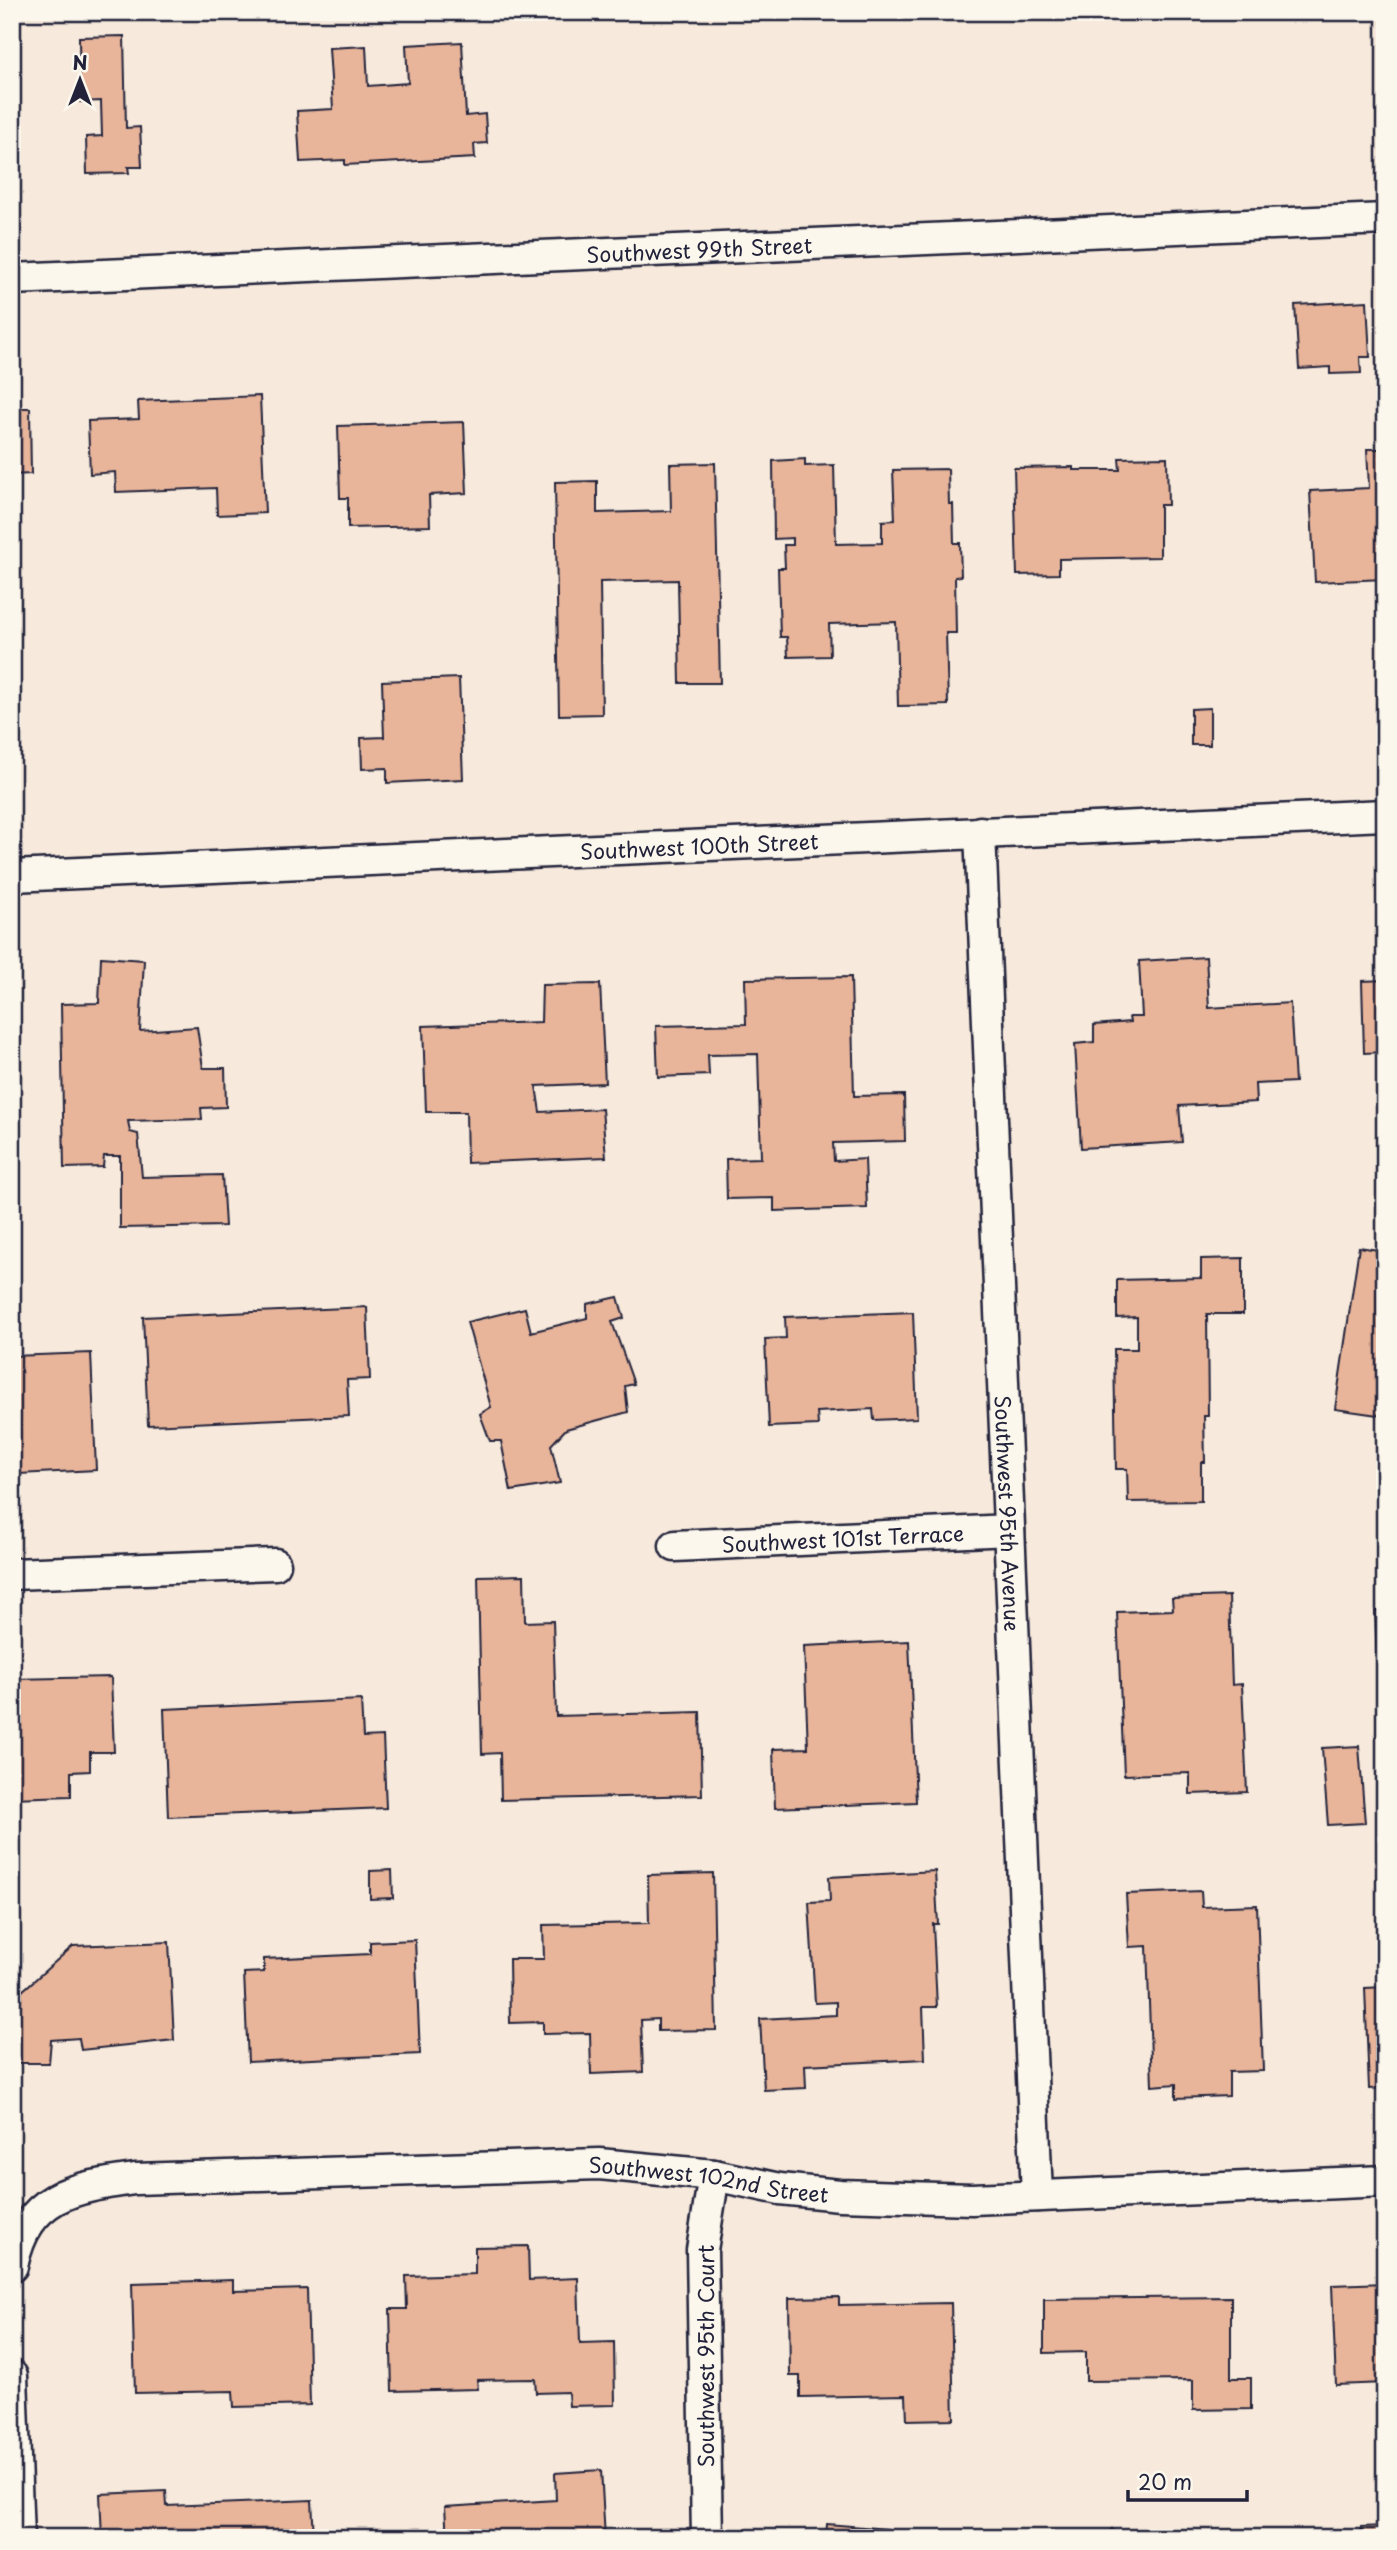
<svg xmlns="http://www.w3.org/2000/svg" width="1397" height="2550" font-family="'Playpen Sans',sans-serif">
  <rect width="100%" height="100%" fill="#f7eadc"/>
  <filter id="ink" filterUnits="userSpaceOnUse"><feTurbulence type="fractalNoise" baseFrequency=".0143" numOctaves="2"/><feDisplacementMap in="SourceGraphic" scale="14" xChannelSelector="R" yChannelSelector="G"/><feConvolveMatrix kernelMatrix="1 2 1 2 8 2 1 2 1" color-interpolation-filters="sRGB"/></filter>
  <g filter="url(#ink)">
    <g fill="#e8b59a" stroke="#22223b" stroke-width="2">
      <path d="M124,36l2,92 14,-1 2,40h-14l1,6 -42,1 -1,-37 16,-1 -1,-35 -21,1 -1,-65z"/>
      <path d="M462,42l4,74 19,-2 2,29 -13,1 1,14 -130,7v-5l-45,2 -3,-51 36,-2 -4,-61 37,-2 2,40 40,-3 -2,-38z"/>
      <path d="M1367,301l3,56h-10l1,16 -31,1v-7l-31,2 -4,-64z"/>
      <path d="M260,396l5,117 -48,2 -1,-27 -100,4 -1,-20 -25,2 -2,-53 51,-2 -1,-18z"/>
      <path d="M12,408h18l1,66 -19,1z"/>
      <path d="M464,422l3,71 -38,2 1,31 -82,2v-30h-8l-2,-72z"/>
      <path d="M1367,449h18v130l-70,3 -5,-91 59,-3z"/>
      <path d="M1167,457l1,48h-8v52l-101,2v15l-42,1 -3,-107 59,-1v3h47l-1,-12z"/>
      <path d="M805,459v7l29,-1 2,79 46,-1v-22l13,-1 -2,-50 55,-1 1,35h4l1,39h6l1,33 -6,1 1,56h-10l2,72 -50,1 -2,-84 -67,2 1,32 -42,1 -1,-20h-7l-2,-69h7l-1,-23h9v-7l-19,1 -1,-78z"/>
      <path d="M715,463l5,220h-40l-2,-103 -78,2 2,132 -43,1 -4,-233 42,-1v32l74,-2 -1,-47z"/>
      <path d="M459,678l4,101 -76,4v-15l-25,1 -1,-31 23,-1 -2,-56z"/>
      <path d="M1210,708v37h-19v-36z"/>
      <path d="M101,957l43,3 -4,71 57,-4 6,41h22l1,39 -25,1 1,11 -74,2 2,11 8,2 4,43 80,-2 3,51 -105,2v-72h-16l-1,11 -39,1 -3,-164 38,-1z"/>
      <path d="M1206,957l3,51 81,-5 5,79 -40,2 1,18 -77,4 3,36 -101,6 -6,-104 19,-2v-17l36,-3 -1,-5h13l-3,-56z"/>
      <path d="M851,977l3,119 50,-1 1,46 -72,2 1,18 31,-2 2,49 -93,3v-13l-47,1 -1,-40 35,-1 -3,-104 -50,1 1,20 -51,2 -2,-51 90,-2 -1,-45z"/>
      <path d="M1385,980v72l-21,1 -2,-72z"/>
      <path d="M600,984l5,99 -69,3 4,26 62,-3 4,48 -139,6 -1,-51h-40l-3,-86 118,-4 1,-37z"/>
      <path d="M1359,1247l26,4v165l-50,-7z"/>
      <path d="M1243,1258v56h-36l1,102h-4l1,46h-4v39l-73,1 -1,-33h-11l-2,-120h23v-32l-20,1v-38l84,-2v-19z"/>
      <path d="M618,1297l6,21 -12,4 22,62 -9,2 3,26 -62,17 -15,16 9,38 -49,8 -10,-50h-11l-10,-27 11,-7 -24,-85 58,-14 6,24 56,-14v-14z"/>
      <path d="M367,1307l3,72 -23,1 2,36 -201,9 -5,-108z"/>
      <path d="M913,1312l4,106 -43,2 -1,-11 -56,3 1,13 -49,2 -4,-88 21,-1 -1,-21z"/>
      <path d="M91,1353l5,117 -77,4 -1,-12 -6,1v-107z"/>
      <path d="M524,1575l1,47 28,-1 3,95 144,-4 2,83 -201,5 -1,-47 -18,1 -4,-178z"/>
      <path d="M1229,1596l3,89 10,-1 5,108 -57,2v-21l-66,2 -7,-163 56,-2 -1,-12z"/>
      <path d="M1375,1611h10v50l-8,1z"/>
      <path d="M909,1641l7,161 -141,6 -2,-59 35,-1 -4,-102z"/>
      <path d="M111,1677l3,75h-24v19l-19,1v24l-59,2v-119z"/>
      <path d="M361,1700l2,37 20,-1 3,72 -218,9 -4,-108z"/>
      <path d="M1359,1746l6,77 -37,2 -6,-77z"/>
      <path d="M392,1870l1,28 -23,1v-28z"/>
      <path d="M935,1871l3,53h-5l4,83h-14l2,52 -120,6 1,23 -42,2 -4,-71 76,-4v-13l-21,1 -6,-101 21,-1 -1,-24z"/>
      <path d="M713,1873l3,157 -58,1v-12l-17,1 2,52 -52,2 -1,-41 -47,1v-12l-33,1 -1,-64h35l-1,-34 106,-2 -1,-48z"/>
      <path d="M1201,1891l1,16 55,-2 6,166 -34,1v24l-53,2v-14l-24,2 -5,-140 -18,1 -3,-53z"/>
      <path d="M415,1940l5,114 -172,8 -4,-89 20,-1v-13l106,-5v-12z"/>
      <path d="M169,1942l5,98 -93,10 -2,-12 -28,2 -2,23h-34l-3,-4v-59l61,-54z"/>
      <path d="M1385,1987v101l-16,1 -4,-101z"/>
      <path d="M528,2246l1,34 49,-2 2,65 34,-1 1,63 -46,1 -1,-14 -32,1 -1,-14 -58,1 1,9 -86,2 -2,-82h17l-1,-33 69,-2v-27z"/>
      <path d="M233,2280v11l74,-2 3,116 -76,2 -1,-16 -98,2 -3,-110z"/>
      <path d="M1385,2283v100l-49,2 -4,-100z"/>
      <path d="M839,2297v8l112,-2 3,116 -47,1 -1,-25 -106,2v-21h-10l-1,-78z"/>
      <path d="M1231,2297v81h20v31l-58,1v-30l-107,1v-29l-42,1v-54z"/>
      <path d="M601,2470l4,68h-158l-2,-31 111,-7 -1,-27z"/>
      <path d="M166,2491l1,15 145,-6 2,38h-212l-2,-44z"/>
      <path d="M827,2524l60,5 -1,9h-60z"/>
      <path d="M1385,2526v12h-23l-1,-11z"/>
      <path d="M1112,2529l9,9h-19z"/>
    </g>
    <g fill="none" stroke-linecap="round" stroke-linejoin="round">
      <g stroke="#22223b" stroke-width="35">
        <g id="street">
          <path id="s1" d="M12,279l1373,-60"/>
          <path id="s2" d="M980,832l57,1364"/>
          <path id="s3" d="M12,876l1373,-61"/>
          <path id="s4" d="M675,1546l334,-16"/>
          <path d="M12,1574l263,-10"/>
          <path id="s5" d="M12,2266c15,-71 59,-78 123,-87l464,-15 115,11 66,14 60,6 132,4 413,-18"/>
          <path d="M12,2376l6,162"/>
          <path d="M707,2538l-5,-288 12,-75"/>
        </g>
      </g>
      <use href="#street" stroke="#fbf7ec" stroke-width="30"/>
    </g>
  </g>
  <g text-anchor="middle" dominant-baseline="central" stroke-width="5" stroke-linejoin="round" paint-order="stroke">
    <g font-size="21" fill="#22223b" stroke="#fbf7ec">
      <text stroke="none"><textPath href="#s1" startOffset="688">Southwest 99th Street</textPath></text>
      <text stroke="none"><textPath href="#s3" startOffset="688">Southwest 100th Street</textPath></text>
      <text stroke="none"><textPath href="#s2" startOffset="682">Southwest 95th Avenue</textPath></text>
      <text stroke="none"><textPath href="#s4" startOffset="168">Southwest 101st Terrace</textPath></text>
      <text stroke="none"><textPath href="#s5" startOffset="740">Southwest 102nd Street</textPath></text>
      <text transform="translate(705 2356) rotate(-90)">Southwest 95th Court</text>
    </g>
  </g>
  <rect width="1397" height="2550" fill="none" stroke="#fbf7ec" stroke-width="42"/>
  <rect x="21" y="21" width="1355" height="2508" fill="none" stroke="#22223b" stroke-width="2.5" filter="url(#ink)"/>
  <g transform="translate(80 80)" stroke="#fbf7ec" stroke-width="5" paint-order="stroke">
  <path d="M0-5L12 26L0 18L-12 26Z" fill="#22223b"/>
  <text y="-10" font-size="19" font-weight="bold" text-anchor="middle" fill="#22223b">N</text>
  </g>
  <path d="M1128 2490v10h119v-10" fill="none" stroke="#22223b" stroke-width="3.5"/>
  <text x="1138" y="2490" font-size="21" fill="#22223b" stroke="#fbf7ec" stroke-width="5" paint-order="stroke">20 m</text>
</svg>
